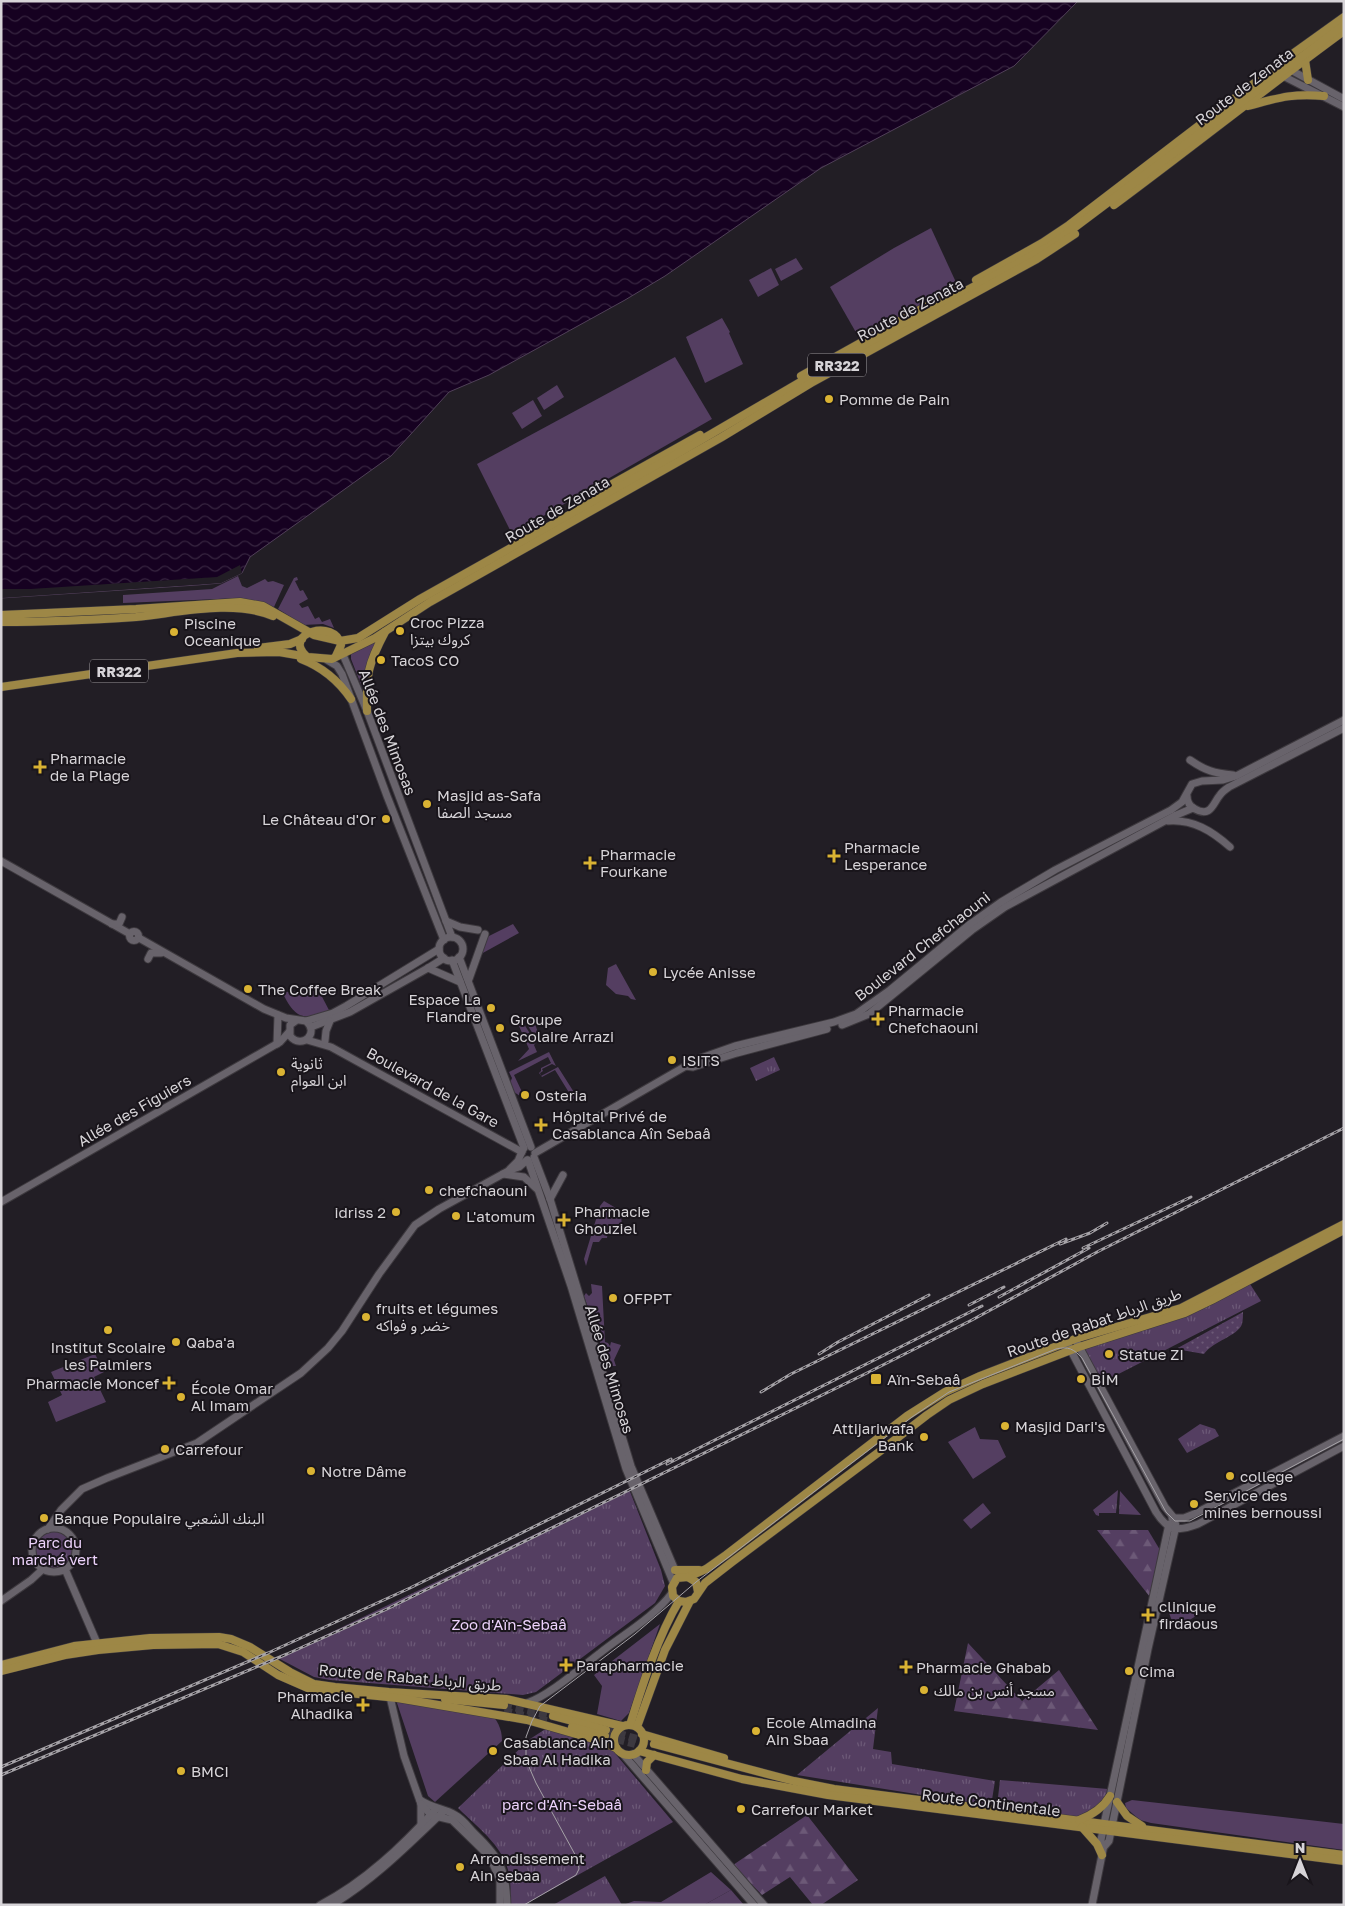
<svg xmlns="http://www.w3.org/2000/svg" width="1345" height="1906" font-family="'Golos Text','Noto Sans Arabic',sans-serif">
  <defs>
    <pattern id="forest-firs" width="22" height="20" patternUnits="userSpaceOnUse" patternTransform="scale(1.25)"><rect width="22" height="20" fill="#543e61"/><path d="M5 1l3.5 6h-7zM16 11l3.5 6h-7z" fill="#6c5977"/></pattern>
    <pattern id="park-tufts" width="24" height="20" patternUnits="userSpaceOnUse" patternTransform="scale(1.25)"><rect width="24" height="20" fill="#543e61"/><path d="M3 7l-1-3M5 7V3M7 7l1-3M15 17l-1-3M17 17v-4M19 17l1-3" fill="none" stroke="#6c5977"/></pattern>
    <pattern id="garden-dots" width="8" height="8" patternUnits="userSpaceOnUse" patternTransform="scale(1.25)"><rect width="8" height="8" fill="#543e61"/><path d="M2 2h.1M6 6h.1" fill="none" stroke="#6c5977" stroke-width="1.8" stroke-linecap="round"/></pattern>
    <pattern id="water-waves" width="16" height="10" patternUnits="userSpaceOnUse" patternTransform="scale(1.25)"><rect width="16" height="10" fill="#160121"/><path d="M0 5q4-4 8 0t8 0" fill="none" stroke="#372540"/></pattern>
  </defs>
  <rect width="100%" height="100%" fill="#221e25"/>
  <g fill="#543e61">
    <path d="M931,228l29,63 -98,52 -32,-56 64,-39z"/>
    <path d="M796,258l7,11 -22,12 -6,-12z"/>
    <path d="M771,268l8,17 -21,12 -9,-17z"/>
    <path d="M722,318l8,14 -1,1 14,31 -38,19 -19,-46z"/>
    <path d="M675,357l37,62 -200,115 -35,-70z"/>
    <path d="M557,385l7,12 -20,13 -7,-12z"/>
    <path d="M533,400l9,16 -20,13 -10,-16z"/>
    <path d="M238,576l4,10 5,2 18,-9 3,3 5,-1 11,4 -10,22 -32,-9 -119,5v-8l89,-6z"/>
    <path d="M297,577l1,3 -3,1 5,10 3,-1 5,9 -9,5 3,4 6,-2 7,13 4,-2 3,5 8,-3 4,9 -11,-4 -20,1 -25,-16 16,-31z"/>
    <path d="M377,641l-8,20 -7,26 -11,-28v-5z"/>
    <path d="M513,924l6,9 -38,21 6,-17z"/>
    <path d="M616,964l20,36 -5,-1 -3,-3 -12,-2 -10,-9 2,-17z"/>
    <path d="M319,991l11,21c-28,9 -35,6 -48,-20z"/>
    <path d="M531,1021l4,3 5,14 -6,7 3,7 -19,9 11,-12 -10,-23 5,-2 10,16 1,-3 -9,-14z"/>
    <path d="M549,1052l7,14 -4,-2 -10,5 1,2 -3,2 1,3 17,-9 19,30 -4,2 -18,-29 -13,7 -3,-4 2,-2v-3l10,-5 -3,-6 -34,18 9,19 -3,2 -6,-4 -4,-9 2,-5 -3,-6z"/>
    <path d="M604,1201l17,10 1,20h-14l-1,7h-5l-3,4h-6l-7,24 -2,-7 16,-53z"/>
    <path d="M591,1284l11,2 3,56 3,1 2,3 1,-4 10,3 -7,15 2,6h-8l-24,-70 2,-3 3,3 3,-3z"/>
    <path d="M95,1354l9,18 -10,5 12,25 -50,20 -8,-20 14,-7 -11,-23z"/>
    <path d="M975,1427l5,12 18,1 8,17 -33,22 -25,-37z"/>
    <path d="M983,1503l8,10 -20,16 -8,-9z"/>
    <path d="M1190,1601l6,15 -21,13 -6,-16z"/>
    <path d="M660,1624l-31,89 -8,8 -24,-7 5,-28 -8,-11z"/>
    <path d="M396,1700l93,11c8,9 13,17 13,30l-67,61 -7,-6z"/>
    <path d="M1132,1800l212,24v26l-193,-27 -11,-3 -14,-12 -1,-5z"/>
    <path d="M711,1872l20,18 -27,15h-81l11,-4 27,1z"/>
  </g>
  <g fill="url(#forest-firs)">
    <path d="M1097,1530h51l12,20 -10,47z"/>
    <path d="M968,1643l54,58 37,-31 39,60 -144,-19z"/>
    <path d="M807,1815l51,65 -37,25h-8l-23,-28 -28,18 -29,-30z"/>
  </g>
  <g fill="url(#park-tufts)">
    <path d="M774,1057l6,13 -24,11 -6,-13z"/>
    <path d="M1250,1284l11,17 -162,83 -18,-36 76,-22 29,-10z"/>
    <path d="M1200,1424l15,5 4,7 -32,17 -9,-14z"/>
    <path d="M629,1489l32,81 4,16 -10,17 -119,89 -13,3 -193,-15 -16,-3 -36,-19z"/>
    <path d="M1118,1490l-2,23h-17v3l-3,-1 -3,-5z"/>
    <path d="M1120,1491l21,24 -22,-1z"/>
    <circle cx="55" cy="1550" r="19"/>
    <path d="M878,1708l-5,41 18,3 1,12 103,17 -4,25 -194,-31z"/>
    <path d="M547,1728l59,18 7,5 60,71 -149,83h-15c1,-8 2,-16 1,-24 -2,-32 -31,-52 -52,-73l72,-69z"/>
    <path d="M1000,1780l108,9 -3,12 -26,17 -82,-12z"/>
    <path d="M605,1876l17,29h-69z"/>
    <path d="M731,1890l13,15h-40z"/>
  </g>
  <path fill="url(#garden-dots)" d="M1243,1312c0,3 0,8 -1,12 -4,12 -29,17 -38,30l-28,-5z"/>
  <path fill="url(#water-waves)" stroke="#504058" d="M1,1h1077l-64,65 -193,102 -156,108 -40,24 -136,75 -40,17 -58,64 -141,101 -8,16 -21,10 -24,2 -196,13z"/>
  <path fill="#221e25" d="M240,565l2,8 -21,10 -220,15v-9h29l187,-12z"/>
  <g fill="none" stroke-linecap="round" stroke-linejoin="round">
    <g stroke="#3d3940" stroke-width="8" stroke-dasharray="8 4" stroke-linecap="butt">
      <path d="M504,1705l49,11"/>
      <path d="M504,1711l47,11"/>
      <path d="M606,1730l48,14"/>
      <path d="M605,1736l30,8"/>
    </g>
    <g stroke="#3d393e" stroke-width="9">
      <g id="secondary">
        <path d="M1287,68l57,31"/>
        <path d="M1279,74l65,33"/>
        <path d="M341,650l26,61 85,226"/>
        <path d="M327,660l10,6 5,8 45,122 57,144"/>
        <path d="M1190,760c16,11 24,13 43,15"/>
        <path d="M1187,796c0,6 2,10 8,13 16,9 18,-6 25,-14 2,-3 6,-6 9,-8l115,-59"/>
        <path d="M1168,821c25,-2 44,10 62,26"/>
        <path d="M1,861l129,73"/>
        <path d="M446,921l14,6 18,3"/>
        <path d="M112,924h7l3,-7"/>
        <circle cx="134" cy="936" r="4.5"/>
        <circle cx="451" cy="949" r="12"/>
        <path d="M139,938l125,71 22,9 20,3c14,12 -4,29 -16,15v-11l7,-5"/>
        <path d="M459,957l72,190"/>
        <path d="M148,959l3,-6h10"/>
        <path d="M452,960l72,188"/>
        <path d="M428,968l32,14"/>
        <path d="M469,979l16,-45"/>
        <path d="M306,1021l27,-8 13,-7 93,-57"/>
        <path d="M842,1025l27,-11 103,-84 33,-23 169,-91 19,-8"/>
        <path d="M311,1027l39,-15 78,-44 16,-10"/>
        <path d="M307,1040l24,7 191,105"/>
        <path d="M325,1041l1,-10 4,-10"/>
        <path d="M277,1044l1,-29"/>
        <path d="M685,1066l8,1 44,-14 90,-24"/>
        <path d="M535,1153l163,-94 37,-13 99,-24 22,-8 34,-24 80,-66 31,-22 54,-32 116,-60 11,-8 10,-18 10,-3 21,-1 13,-4 108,-56"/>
        <path d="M534,1157l16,42 26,85 55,182 44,104 8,6"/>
        <path d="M528,1160l43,126 55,183 47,113"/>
        <path d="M510,1169l8,-8 5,-12"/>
        <path d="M503,1174l21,3 13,12"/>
        <path d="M550,1199l13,-24"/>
        <path d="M1,1202l279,-160 9,-10"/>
        <path d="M1075,1339l90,168 9,11 2,8 -28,123 -39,192 -6,7"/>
        <path d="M1068,1345l88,167c12,19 21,20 42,12l146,-78"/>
        <path d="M1172,1518h12l10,-4 150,-78"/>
        <circle cx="54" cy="1550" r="22"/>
        <path d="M48,1529l13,-19 21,-21 25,-11 90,-35 104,-70 27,-25 14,-17 37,-57 36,-49 24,-16 71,-39 9,-3 8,-7"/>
        <path d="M65,1569l32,74"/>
        <path d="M1,1601l30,-21 12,-11"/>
        <path d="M390,1697l14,59 17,48v21"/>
        <path d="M527,1703c23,-8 53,-35 73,-50 24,-19 54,-36 72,-60"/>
        <path d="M622,1753l132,152"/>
        <path d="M633,1754l131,151"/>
        <path d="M420,1800c13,9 24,8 35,15 8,4 14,13 20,19 25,24 31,35 32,71"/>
        <path d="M421,1804l10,11 21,5 38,37 10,23v25"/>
        <path d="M320,1905c45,-23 82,-59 116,-96"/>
        <path d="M332,1905c43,-26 76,-60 112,-94"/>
        <path d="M1092,1905l11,-55 -2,-10 3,-16 65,-300"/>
      </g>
    </g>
    <g stroke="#3d393e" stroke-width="9">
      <g id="primary">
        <path d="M1305,60l3,20"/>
        <path d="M1248,106c30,-8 44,-13 76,-10"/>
        <path d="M1114,205c77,-57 152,-117 230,-174"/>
        <path d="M976,280l66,-37 27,-18 222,-170 53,-38"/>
        <path d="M801,376l158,-88"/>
        <path d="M605,488l95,-53"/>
        <path d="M1,615l135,-6 104,-7 23,4 51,29 26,6 18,-3 62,-39 238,-134 151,-88 102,-57 139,-74 294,-221"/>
        <path d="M1,622c45,0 90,-2 135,-5 41,-4 97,-18 137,-1"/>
        <path d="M258,648l32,-4 12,-5"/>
        <path d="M306,656c-24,-23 29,-38 35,-11l-5,11"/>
        <path d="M301,659c21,8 37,21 50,40"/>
        <path d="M1,687l236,-34 42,-1 29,5 24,2 43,-21 55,-36 292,-165 89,-54 226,-124 38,-25"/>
        <path d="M367,711c-1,-37 1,-47 18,-79"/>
        <path d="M675,1570h24"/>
        <path d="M688,1577l18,-8 20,-14 181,-139 38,-24 35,-16 95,-37 106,-31 163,-84"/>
        <path d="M698,1592l-2,-10 -8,-5 -11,1 -5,9 1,9 6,5 7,1 8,-3 11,-16 27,-21 151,-113 44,-34 22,-15 34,-16 96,-37 106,-34 27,-13 132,-70"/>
        <path d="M1,1665l73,-19 76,-8 69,-1 12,2 19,8 40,25 24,12 21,3 54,5 117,7 116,27"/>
        <path d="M1,1671l64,-16 33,-5 55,-5 65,-1 25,8 35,23 32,14 87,9 130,22 73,21 16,7"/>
        <path d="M445,1699l59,6"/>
        <path d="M553,1716l53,14"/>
        <circle cx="629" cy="1740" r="15"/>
        <path d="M630,1725c12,-39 28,-89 49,-124"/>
        <path d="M572,1727l33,9"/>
        <path d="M637,1727l28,-77 25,-49"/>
        <path d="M642,1734l82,24"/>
        <path d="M654,1744l140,37 40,8 510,66"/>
        <path d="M639,1751l103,28 86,16 516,66"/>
        <path d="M646,1770l1,-8 7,-7"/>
        <path d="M1117,1802l10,14 15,10"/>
        <path d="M1079,1820c13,-5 24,-12 31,-24"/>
        <path d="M1082,1827l15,17 5,11"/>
      </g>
    </g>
    <use href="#secondary" stroke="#68636b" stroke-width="7"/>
    <use href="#primary" stroke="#9d8746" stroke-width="8"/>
    <path stroke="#a5a2a7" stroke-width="1" d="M524,1905l52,-30 3,-6 -1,-9 -42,-77 -10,-23v-23l6,-16 8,-15 95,-72 61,-52 216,-165 37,-25 107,-43c12,-3 18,0 26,9l84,154 9,9h15l154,-82"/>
    <g stroke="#a5a2a7" stroke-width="3">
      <g id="rail">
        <path d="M1060,1244l30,-11 17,-10"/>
        <path d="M1083,1248l108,-51"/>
        <path d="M999,1297l90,-49"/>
        <path d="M969,1305l35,-18"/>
        <path d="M819,1354l19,-12 91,-47"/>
        <path d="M761,1392l30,-18 275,-135"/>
        <path d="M667,1464l315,-158"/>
        <path d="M1,1767l267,-114 142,-65 261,-129"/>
        <path d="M1,1775l286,-121 100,-45 482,-237 103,-52 127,-69 245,-123"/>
      </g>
    </g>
    <use href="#rail" stroke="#19151b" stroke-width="1" stroke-dasharray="4" stroke-linecap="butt"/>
  </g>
  <g fill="#dab333" stroke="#19151b" stroke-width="2">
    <circle cx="829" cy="399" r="5"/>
    <circle cx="400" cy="631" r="5"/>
    <circle cx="174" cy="632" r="5"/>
    <circle cx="381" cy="660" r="5"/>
    <path d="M37.5 759.5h5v5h5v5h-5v5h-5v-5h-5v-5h5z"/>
    <circle cx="427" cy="804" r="5"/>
    <circle cx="386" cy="819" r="5"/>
    <path d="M831.5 848.5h5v5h5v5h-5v5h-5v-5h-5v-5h5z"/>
    <path d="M587.5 855.5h5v5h5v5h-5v5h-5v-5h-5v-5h5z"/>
    <circle cx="653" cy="972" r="5"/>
    <circle cx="248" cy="989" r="5"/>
    <circle cx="491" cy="1008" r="5"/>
    <path d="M875.5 1011.5h5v5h5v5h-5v5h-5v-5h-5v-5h5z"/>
    <circle cx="500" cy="1028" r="5"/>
    <circle cx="672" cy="1060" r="5"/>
    <circle cx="281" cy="1072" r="5"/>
    <circle cx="525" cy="1095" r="5"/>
    <path d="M538.5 1117.5h5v5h5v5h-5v5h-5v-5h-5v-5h5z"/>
    <circle cx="429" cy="1190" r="5"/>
    <circle cx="396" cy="1212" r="5"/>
    <circle cx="456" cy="1216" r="5"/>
    <path d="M561.5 1212.5h5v5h5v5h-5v5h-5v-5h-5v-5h5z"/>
    <circle cx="613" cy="1298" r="5"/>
    <circle cx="366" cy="1317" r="5"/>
    <circle cx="108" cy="1330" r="5"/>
    <circle cx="176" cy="1342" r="5"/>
    <circle cx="1109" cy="1354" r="5"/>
    <rect x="870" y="1373" width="12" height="12" rx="2.5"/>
    <circle cx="1081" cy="1379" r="5"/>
    <path d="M166.5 1375.5h5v5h5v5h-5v5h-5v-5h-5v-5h5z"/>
    <circle cx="181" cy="1397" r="5"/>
    <circle cx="1005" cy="1426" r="5"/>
    <circle cx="924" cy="1437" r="5"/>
    <circle cx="165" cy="1449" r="5"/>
    <circle cx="311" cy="1471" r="5"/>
    <circle cx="1230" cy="1476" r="5"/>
    <circle cx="1194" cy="1504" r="5"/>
    <circle cx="44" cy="1518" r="5"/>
    <path d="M1145.5 1607.5h5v5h5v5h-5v5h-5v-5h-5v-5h5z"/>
    <path d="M563.5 1657.5h5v5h5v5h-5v5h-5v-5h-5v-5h5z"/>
    <path d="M903.5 1659.5h5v5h5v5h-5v5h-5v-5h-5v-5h5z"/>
    <circle cx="1129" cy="1671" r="5"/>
    <circle cx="924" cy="1690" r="5"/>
    <path d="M360.5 1697.5h5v5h5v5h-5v5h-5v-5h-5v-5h5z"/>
    <circle cx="756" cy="1731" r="5"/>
    <circle cx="493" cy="1751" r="5"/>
    <circle cx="181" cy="1771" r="5"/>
    <circle cx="741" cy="1809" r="5"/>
    <circle cx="460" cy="1867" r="5"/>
  </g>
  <g text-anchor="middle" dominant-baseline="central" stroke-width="4" stroke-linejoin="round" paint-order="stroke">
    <g fill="#19151b" stroke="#9e9b9f" stroke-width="1">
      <rect x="808" y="353.5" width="58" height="23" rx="4"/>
      <rect x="90" y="659.5" width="58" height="23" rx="4"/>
    </g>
    <g font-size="14" font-weight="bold" fill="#d7d4d8">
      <text x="837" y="365">RR322</text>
      <text x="119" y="671">RR322</text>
    </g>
    <g font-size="15" fill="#d7d4d8" stroke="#19151b">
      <text transform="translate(1244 86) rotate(-37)">Route de Zenata</text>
      <text transform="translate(910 309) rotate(-28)">Route de Zenata</text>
      <text transform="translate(557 509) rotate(-30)">Route de Zenata</text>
      <text transform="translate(388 732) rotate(69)">Allée des Mimosas</text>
      <text transform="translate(922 946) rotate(-38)">Boulevard Chefchaouni</text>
      <text transform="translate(433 1087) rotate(29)">Boulevard de la Gare</text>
      <text transform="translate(134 1110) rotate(-30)">Allée des Figuiers</text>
      <text transform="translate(1094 1322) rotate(-19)">Route de Rabat طريق الرباط</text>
      <text transform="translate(610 1369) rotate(73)">Allée des Mimosas</text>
      <text transform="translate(410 1677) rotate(5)">Route de Rabat طريق الرباط</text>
      <text transform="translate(991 1802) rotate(7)">Route Continentale</text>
    </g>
    <g font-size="15" fill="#d7d4d8" stroke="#19151b" text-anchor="start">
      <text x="839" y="399">Pomme de Pain</text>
      <text x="410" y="622">Croc Pizza<tspan x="410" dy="17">كروك بيتزا</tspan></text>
      <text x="184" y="623">Piscine<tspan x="184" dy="17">Oceanique</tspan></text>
      <text x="391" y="660">TacoS CO</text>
      <text x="50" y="758">Pharmacie<tspan x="50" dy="17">de la Plage</tspan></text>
      <text x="437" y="795">Masjid as-Safa<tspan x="437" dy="17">مسجد الصفا</tspan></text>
      <text x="376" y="819" text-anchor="end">Le Château d'Or</text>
      <text x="844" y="847">Pharmacie<tspan x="844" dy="17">Lesperance</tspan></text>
      <text x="600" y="854">Pharmacie<tspan x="600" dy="17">Fourkane</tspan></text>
      <text x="663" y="972">Lycée Anisse</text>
      <text x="258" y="989">The Coffee Break</text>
      <text x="481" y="999" text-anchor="end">Espace La<tspan x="481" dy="17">Flandre</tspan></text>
      <text x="888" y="1010">Pharmacie<tspan x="888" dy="17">Chefchaouni</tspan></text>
      <text x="510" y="1019">Groupe<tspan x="510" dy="17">Scolaire Arrazi</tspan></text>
      <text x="682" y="1060">ISITS</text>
      <text x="291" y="1063">ثانوية<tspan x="291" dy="17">ابن العوام</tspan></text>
      <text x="535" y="1095">Osteria</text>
      <text x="552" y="1116">Hôpital Privé de<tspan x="552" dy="17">Casablanca Aîn Sebaâ</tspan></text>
      <text x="439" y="1190">chefchaouni</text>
      <text x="574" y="1211">Pharmacie<tspan x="574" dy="17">Ghouziel</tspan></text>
      <text x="386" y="1212" text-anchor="end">idriss 2</text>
      <text x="466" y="1216">L'atomum</text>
      <text x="623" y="1298">OFPPT</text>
      <text x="376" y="1308">fruits et légumes<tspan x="376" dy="17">خضر و فواكه</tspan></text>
      <text x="186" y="1342">Qaba'a</text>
      <text x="108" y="1347" text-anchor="middle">Institut Scolaire<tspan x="108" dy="17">les Palmiers</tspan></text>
      <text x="1119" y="1354">Statue ZI</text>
      <text x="887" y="1379">Aïn-Sebaâ</text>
      <text x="1091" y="1379">BİM</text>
      <text x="159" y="1383" text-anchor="end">Pharmacie Moncef</text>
      <text x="191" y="1388">École Omar<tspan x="191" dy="17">Al Imam</tspan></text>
      <text x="1015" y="1426">Masjid Dari's</text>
      <text x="914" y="1428" text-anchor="end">Attijariwafa<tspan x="914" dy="17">Bank</tspan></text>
      <text x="175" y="1449">Carrefour</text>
      <text x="321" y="1471">Notre Dâme</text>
      <text x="1240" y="1476">college</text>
      <text x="1204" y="1495">Service des<tspan x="1204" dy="17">mines bernoussi</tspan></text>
      <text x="54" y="1518">Banque Populaire البنك الشعبي</text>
      <text x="1159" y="1606">clinique<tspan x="1159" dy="17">firdaous</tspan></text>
      <text x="576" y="1665">Parapharmacie</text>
      <text x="916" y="1667">Pharmacie Ghabab</text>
      <text x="1139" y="1671">Cima</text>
      <text x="934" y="1690">مسجد أنس بن مالك</text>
      <text x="353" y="1696" text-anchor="end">Pharmacie<tspan x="353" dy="17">Alhadika</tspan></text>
      <text x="766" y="1722">Ecole Almadina<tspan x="766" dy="17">Ain Sbaa</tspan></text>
      <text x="503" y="1742">Casablanca Ain<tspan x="503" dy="17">Sbaa Al Hadika</tspan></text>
      <text x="191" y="1771">BMCI</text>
      <text x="751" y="1809">Carrefour Market</text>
      <text x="470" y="1858">Arrondissement<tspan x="470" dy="17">Ain sebaa</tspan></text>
    </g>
    <g font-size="15" fill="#edd3fc" stroke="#19151b">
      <text x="55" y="1542">Parc du<tspan x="55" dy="17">marché vert</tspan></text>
      <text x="509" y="1624">Zoo d'Aïn-Sebaâ</text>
      <text x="562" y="1804">parc d'Aïn-Sebaâ</text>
    </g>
  </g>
  <rect width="1345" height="1906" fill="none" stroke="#d7d4d8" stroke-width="5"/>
  <g transform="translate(1300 1861)" stroke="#19151b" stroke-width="4" paint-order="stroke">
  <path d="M0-4L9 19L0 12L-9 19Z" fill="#d7d4d8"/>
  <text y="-8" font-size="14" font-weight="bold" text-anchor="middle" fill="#d7d4d8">N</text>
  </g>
</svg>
